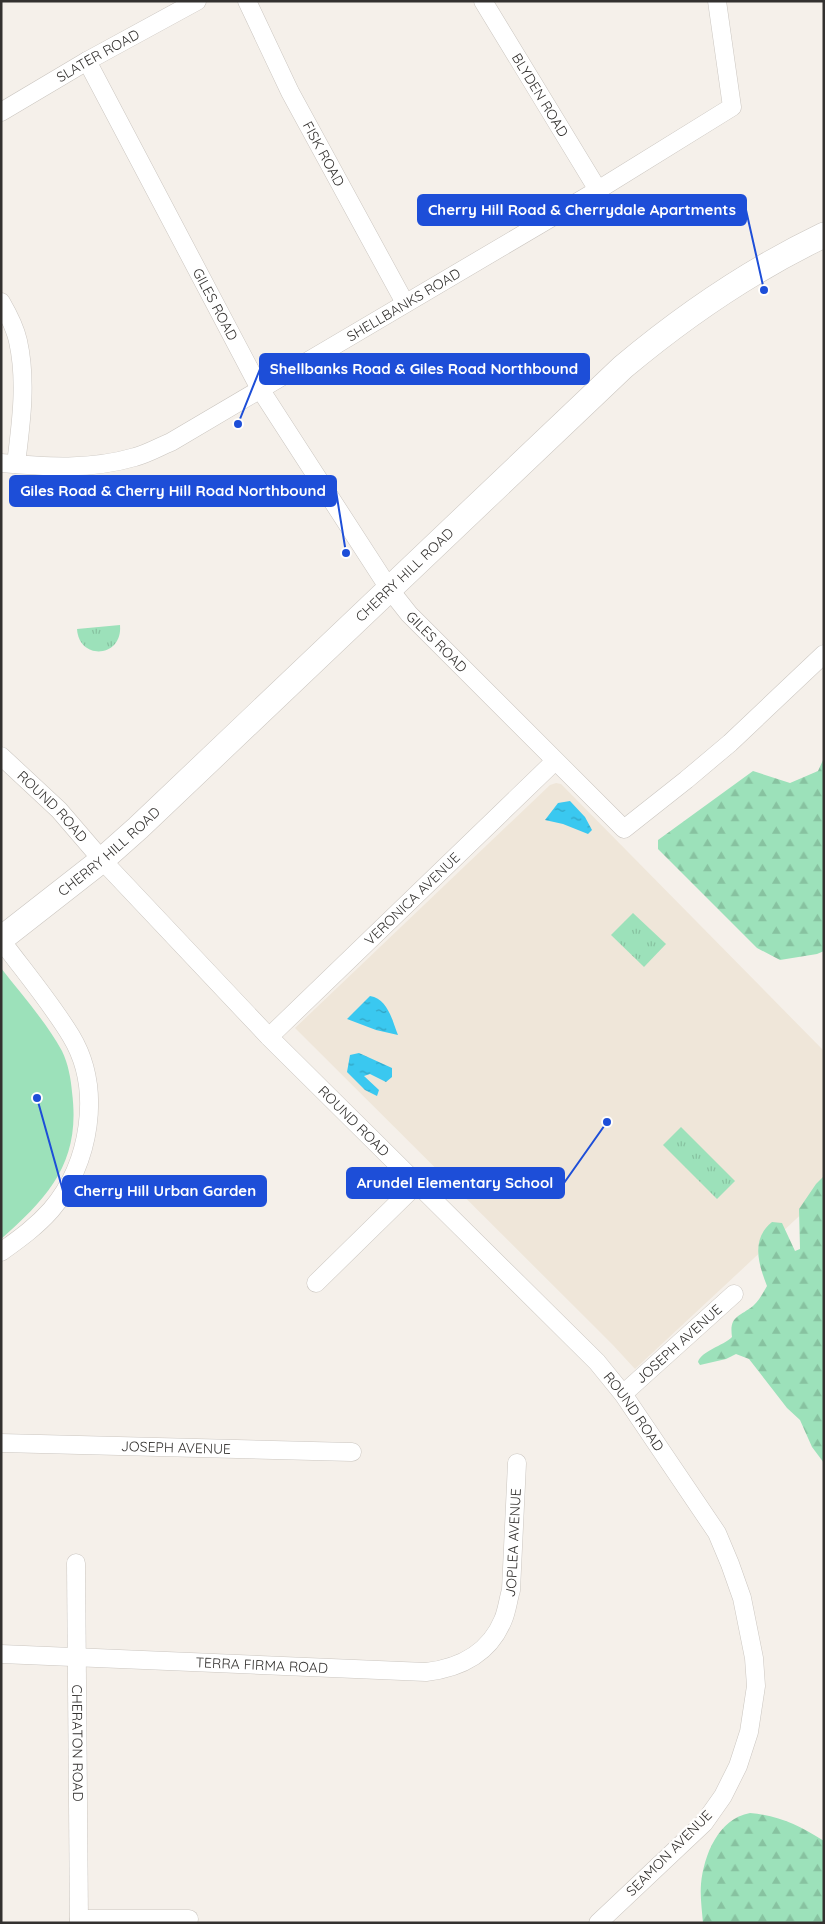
<svg xmlns="http://www.w3.org/2000/svg" width="825" height="1924" font-family="Quicksand,sans-serif">
  <defs>
    <pattern id="forest-firs" width="22" height="20" patternUnits="userSpaceOnUse" patternTransform="scale(1.25)"><rect width="22" height="20" fill="#9ce1ba"/><path d="M5 1l3.5 6h-7zM16 11l3.5 6h-7z" fill="#87c2a0"/></pattern>
    <pattern id="park-tufts" width="24" height="20" patternUnits="userSpaceOnUse" patternTransform="scale(1.25)"><rect width="24" height="20" fill="#9ce1ba"/><path d="M3 7l-1-3M5 7V3M7 7l1-3M15 17l-1-3M17 17v-4M19 17l1-3" fill="none" stroke="#87c2a0"/></pattern>
    <pattern id="water-ripples" width="26" height="14" patternUnits="userSpaceOnUse" patternTransform="scale(1.25)"><rect width="26" height="14" fill="#3ac8f0"/><path d="M2 4q2-2 4 0t4 0M15 11q2-2 4 0t4 0" fill="none" stroke="#31a3c3"/></pattern>
  </defs>
  <rect width="100%" height="100%" fill="#f5f0ea"/>
  <path fill="#efe6d9" d="M556,783l5,1 263,267v142l-189,176 -23,-25 -317,-316 255,-243z"/>
  <path fill="#9ce1ba" d="M1,968c21,27 45,54 61,83 6,12 9,28 10,41 9,69 -22,104 -71,147z"/>
  <g fill="url(#forest-firs)">
    <path d="M824,758v193l-7,3 -37,6 -23,-12 -99,-99v-9l95,-69 37,12 28,-12z"/>
    <path d="M824,1176v287l-12,-16 -12,-27 -13,-12 -38,-49 -13,-5 -10,5 -26,6 -2,-3c3,-11 25,-16 34,-25 -3,-21 7,-20 21,-31 6,-5 10,-13 14,-20 -9,-23 -16,-47 5,-64l10,1 13,28 5,-2 -1,-40 17,-25z"/>
    <path d="M750,1813c30,3 48,12 74,28v82h-121c-1,-13 -3,-26 -2,-39 3,-29 17,-65 49,-71z"/>
  </g>
  <g fill="url(#park-tufts)">
    <path d="M120,625c3,33 -41,36 -43,4z"/>
    <path d="M633,913l33,31 -22,23 -33,-32z"/>
    <path d="M681,1127l54,54 -18,18 -54,-54z"/>
  </g>
  <g fill="url(#water-ripples)">
    <path d="M570,801l15,16 7,13 -4,4 -25,-10 -18,-4 13,-17z"/>
    <path d="M370,996c18,3 22,24 28,39l-22,-5 -29,-11z"/>
    <path d="M359,1053l33,15v9l-6,5 -16,-8 -6,2 15,14 -2,6 -12,-6 -18,-18 3,-17z"/>
  </g>
  <g fill="none" stroke-linecap="round" stroke-linejoin="round">
    <g stroke="#cbc6c0" stroke-width="19">
      <g id="street">
        <path id="s1" d="M247,1l43,91 115,211"/>
        <path id="s2" d="M483,1l115,189"/>
        <path id="s3" d="M87,61l173,328 130,201 19,24 215,215 62,-49 44,-37 94,-89"/>
        <path id="s4" d="M1,112l86,-51 110,-60"/>
        <path d="M1,302c7,12 14,25 17,39 9,40 3,83 -2,123"/>
        <path id="s5" d="M1,463c45,4 90,7 134,-6 12,-3 24,-10 36,-15l427,-252 134,-83 -15,-106"/>
        <path id="s6" d="M1,756l58,54 43,50 167,177 328,325 26,32 94,139 13,31 12,34 12,60 2,28 -7,46 -11,34 -15,30 -19,27 -106,100"/>
        <path d="M1,940c23,31 50,63 70,96 32,53 19,128 -20,174 -15,17 -32,29 -50,42"/>
        <path id="s7" d="M269,1037l286,-276"/>
        <path d="M316,1283l102,-100"/>
        <path id="s8" d="M623,1394l111,-100"/>
        <path id="s9" d="M1,1443l351,9"/>
        <path id="s10" d="M76,1563l3,360"/>
        <path id="s11" d="M1,1654l425,18c34,-4 63,-18 77,-52 4,-9 5,-20 8,-30l6,-127"/>
        <path d="M79,1919h110"/>
      </g>
    </g>
    <g stroke="#cbc6c0" stroke-width="26">
      <g id="secondary">
        <path id="s12" d="M1,939l101,-79 36,-32 485,-461c62,-52 128,-97 201,-132"/>
      </g>
    </g>
    <use href="#street" stroke="#fff" stroke-width="18"/>
    <use href="#secondary" stroke="#fff" stroke-width="25"/>
  </g>
  <g text-anchor="middle" dominant-baseline="central" stroke-width="5" stroke-linejoin="round" paint-order="stroke">
    <g font-size="14" fill="#33312f" stroke="#fffefd">
      <text stroke="none"><textPath href="#s4" startOffset="112">SLATER ROAD</textPath></text>
      <text stroke="none"><textPath href="#s2" startOffset="110">BLYDEN ROAD</textPath></text>
      <text stroke="none"><textPath href="#s1" startOffset="171">FISK ROAD</textPath></text>
      <text stroke="none"><textPath href="#s5" startOffset="444">SHELLBANKS ROAD</textPath></text>
      <text stroke="none"><textPath href="#s3" startOffset="275">GILES ROAD</textPath></text>
      <text stroke="none"><textPath href="#s12" startOffset="544">CHERRY HILL ROAD</textPath></text>
      <text stroke="none"><textPath href="#s3" startOffset="680">GILES ROAD</textPath></text>
      <text stroke="none"><textPath href="#s6" startOffset="72">ROUND ROAD</textPath></text>
      <text stroke="none"><textPath href="#s12" startOffset="139">CHERRY HILL ROAD</textPath></text>
      <text stroke="none"><textPath href="#s7" startOffset="199">VERONICA AVENUE</textPath></text>
      <text stroke="none"><textPath href="#s6" startOffset="508">ROUND ROAD</textPath></text>
      <text stroke="none"><textPath href="#s8" startOffset="75">JOSEPH AVENUE</textPath></text>
      <text stroke="none"><textPath href="#s6" startOffset="912">ROUND ROAD</textPath></text>
      <text stroke="none"><textPath href="#s9" startOffset="175">JOSEPH AVENUE</textPath></text>
      <text stroke="none"><textPath href="#s11" startOffset="602">JOPLEA AVENUE</textPath></text>
      <text stroke="none"><textPath href="#s11" startOffset="261">TERRA FIRMA ROAD</textPath></text>
      <text stroke="none"><textPath href="#s10" startOffset="180">CHERATON ROAD</textPath></text>
      <text transform="translate(669 1853) rotate(-45)">SEAMON AVENUE</text>
    </g>
  </g>
  <path fill="none" stroke="#1d4ed8" stroke-width="2" d="M764 290L746 210M238 424L260 369M346 553L336 491M607 1122L564 1183M37 1098L63 1191"/>
  <g fill="#1d4ed8" stroke="#fffefd" stroke-width="2">
    <circle cx="764" cy="290" r="5"/>
    <circle cx="238" cy="424" r="5"/>
    <circle cx="346" cy="553" r="5"/>
    <circle cx="607" cy="1122" r="5"/>
    <circle cx="37" cy="1098" r="5"/>
  </g>
  <g fill="#1d4ed8" stroke="#1d4ed8" stroke-width="2">
    <rect x="418" y="195" width="328" height="30" rx="5"/>
    <rect x="260" y="354" width="329" height="30" rx="5"/>
    <rect x="10" y="476" width="326" height="30" rx="5"/>
    <rect x="347" y="1168" width="217" height="30" rx="5"/>
    <rect x="63" y="1176" width="203" height="30" rx="5"/>
  </g>
  <g font-size="15" text-anchor="middle" font-weight="bold" fill="#fff">
    <text x="582" y="215">Cherry Hill Road &amp; Cherrydale Apartments</text>
    <text x="424" y="374">Shellbanks Road &amp; Giles Road Northbound</text>
    <text x="173" y="496">Giles Road &amp; Cherry Hill Road Northbound</text>
    <text x="455" y="1188">Arundel Elementary School</text>
    <text x="165" y="1196">Cherry Hill Urban Garden</text>
  </g>
  <rect width="825" height="1924" fill="none" stroke="#33312f" stroke-width="5"/>
</svg>
